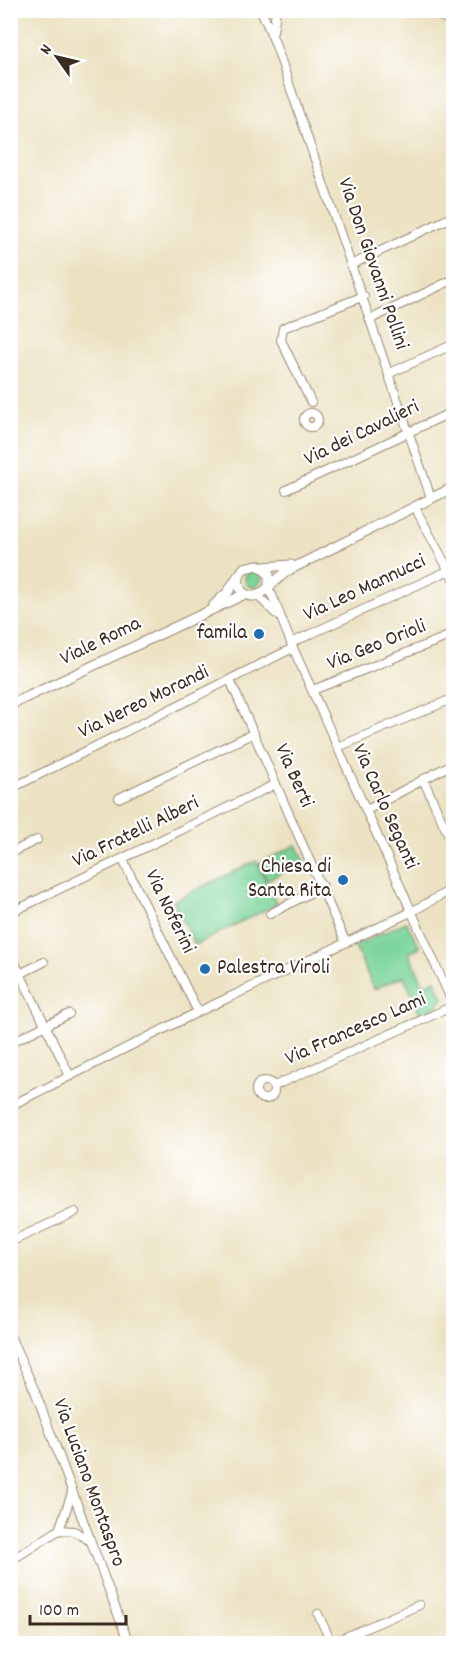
<svg xmlns="http://www.w3.org/2000/svg" width="464" height="1654" font-family="Dekko,sans-serif">
  <rect width="100%" height="100%" fill="#fff"/>
  <filter id="ink" filterUnits="userSpaceOnUse"><feTurbulence type="fractalNoise" baseFrequency=".0167" numOctaves="2"/><feDisplacementMap in="SourceGraphic" scale="12" xChannelSelector="R" yChannelSelector="G"/><feConvolveMatrix kernelMatrix="1 2 1 2 8 2 1 2 1" color-interpolation-filters="sRGB"/></filter>
  <filter id="wash" filterUnits="userSpaceOnUse"><feTurbulence type="fractalNoise" baseFrequency=".008" numOctaves="4" result="noise"/><feDisplacementMap in="SourceGraphic" scale="24" xChannelSelector="R" yChannelSelector="G"/><feGaussianBlur stdDeviation="1.35" result="paint"/><feColorMatrix in="noise" values="0 0 0 0 0 0 0 0 0 0 0 0 0 0 0 0 0 1.4 0 .05"/><feComposite in="paint" operator="in"/></filter>
  <g filter="url(#wash)">
    <rect width="100%" height="100%" fill="#ece2c2"/>
    <g fill="#7ad49a" stroke="#5a7f5c" stroke-width="1.5">
      <circle cx="253" cy="579" r="8"/>
      <path d="M296,845l9,17 -38,18 -8,-17z"/>
      <path d="M256,861l21,43 -82,41 -22,-44z"/>
      <path d="M406,922l14,25 -11,6 15,32 11,-5 8,18 -5,8 -18,8 -16,-38 -30,13 -19,-43z"/>
    </g>
  </g>
  <g filter="url(#ink)">
    <g fill="none" stroke-linecap="round" stroke-linejoin="round">
      <g stroke="#948670" stroke-width="10">
        <g id="minor">
          <path d="M261,10l14,33 156,455"/>
          <path d="M425,10l29,12"/>
          <path d="M273,32l3,-22"/>
          <path d="M353,264l101,-48"/>
          <path d="M371,319l83,-40"/>
          <path d="M390,373l64,-29"/>
          <path d="M311,402l-30,-62 2,-12 81,-32"/>
          <circle cx="311" cy="420" r="7"/>
          <path d="M286,490l168,-79"/>
          <path d="M418,513l36,67"/>
          <path d="M267,589l5,6 21,53 161,358"/>
          <path d="M258,596l18,18"/>
          <path d="M291,643l163,-75"/>
          <path d="M230,680l115,261"/>
          <path d="M313,690l141,-56"/>
          <path d="M338,747l116,-49"/>
          <path d="M423,779l31,68"/>
          <path d="M10,789l283,-141"/>
          <path d="M119,798l135,-65"/>
          <path d="M367,810l87,-47"/>
          <path d="M10,853l27,-13"/>
          <path d="M123,860l75,152"/>
          <path d="M10,913l266,-129"/>
          <path d="M270,914l53,-28"/>
          <path d="M10,953l60,123"/>
          <path d="M10,979l34,-17"/>
          <path d="M10,1043l59,-29"/>
          <circle cx="265" cy="1090" r="9"/>
          <path d="M274,1086l179,-80"/>
          <path d="M10,1106l188,-94 213,-100 43,-24"/>
          <path d="M10,1242l65,-30"/>
          <path d="M10,1336l25,55 94,253"/>
          <path d="M59,1530l15,1 16,10"/>
          <path d="M10,1561l49,-31 13,-37"/>
          <path d="M318,1614l14,30"/>
          <path d="M332,1643l87,-38"/>
        </g>
      </g>
      <g stroke="#948670" stroke-width="11">
        <g id="major">
          <path d="M263,567l28,-2"/>
          <path d="M269,584v-10l-11,-9 -14,3c-9,10 -7,29 10,28 10,0 24,-20 35,-26l165,-83"/>
          <path d="M213,606l15,-14 10,-16"/>
          <path d="M10,705l235,-111"/>
        </g>
      </g>
      <use href="#minor" stroke="#fff" stroke-width="8"/>
      <use href="#major" stroke="#fff" stroke-width="9"/>
    </g>
  </g>
  <g fill="#1f6fb2" stroke="#fff" stroke-width="2">
    <circle cx="259" cy="634" r="6"/>
    <circle cx="343" cy="880" r="6"/>
    <circle cx="205" cy="969" r="6"/>
  </g>
  <g text-anchor="middle" dominant-baseline="central" stroke-width="4.5" stroke-linejoin="round" paint-order="stroke">
    <g font-size="21" fill="#3b2a1e" stroke="#fff">
      <text transform="translate(372 264) rotate(71)">Via Don Giovanni Pollini</text>
      <text transform="translate(362 434) rotate(-26)">Via dei Cavalieri</text>
      <text transform="translate(365 589) rotate(-25)">Via Leo Mannucci</text>
      <text transform="translate(101 642) rotate(-26)">Viale Roma</text>
      <text transform="translate(377 646) rotate(-22)">Via Geo Orioli</text>
      <text transform="translate(144 703) rotate(-26)">Via Nereo Morandi</text>
      <text transform="translate(293 776) rotate(66)">Via Berti</text>
      <text transform="translate(384 807) rotate(66)">Via Carlo Seganti</text>
      <text transform="translate(136 833) rotate(-26)">Via Fratelli Alberi</text>
      <text transform="translate(169 912) rotate(64)">Via Noferini</text>
      <text transform="translate(356 1030) rotate(-24)">Via Francesco Lami</text>
      <text transform="translate(88 1483) rotate(70)">Via Luciano Montaspro</text>
    </g>
    <g font-size="21" fill="#3b2a1e" stroke="#fff" text-anchor="end">
      <text x="247" y="634">famila</text>
      <text x="331" y="868">Chiesa di<tspan x="331" dy="24">Santa Rita</tspan></text>
      <text x="217" y="969" text-anchor="start">Palestra Viroli</text>
    </g>
  </g>
  <rect width="464" height="1654" fill="none" stroke="#fff" stroke-width="36"/>
  <g transform="translate(57 57) rotate(304)" stroke="#ffffff" stroke-width="4.5" paint-order="stroke">
  <path d="M0-4.5L10 22L0 15L-10 22Z" fill="#3b2a1e"/>
  <text y="-9" font-size="16" font-weight="bold" text-anchor="middle" fill="#3b2a1e">N</text>
  </g>
  <path d="M30 1615v9h96v-9" fill="none" stroke="#3b2a1e" stroke-width="3"/>
  <text x="39" y="1615" font-size="18" fill="#3b2a1e" stroke="#ffffff" stroke-width="4.5" paint-order="stroke">100 m</text>
</svg>
